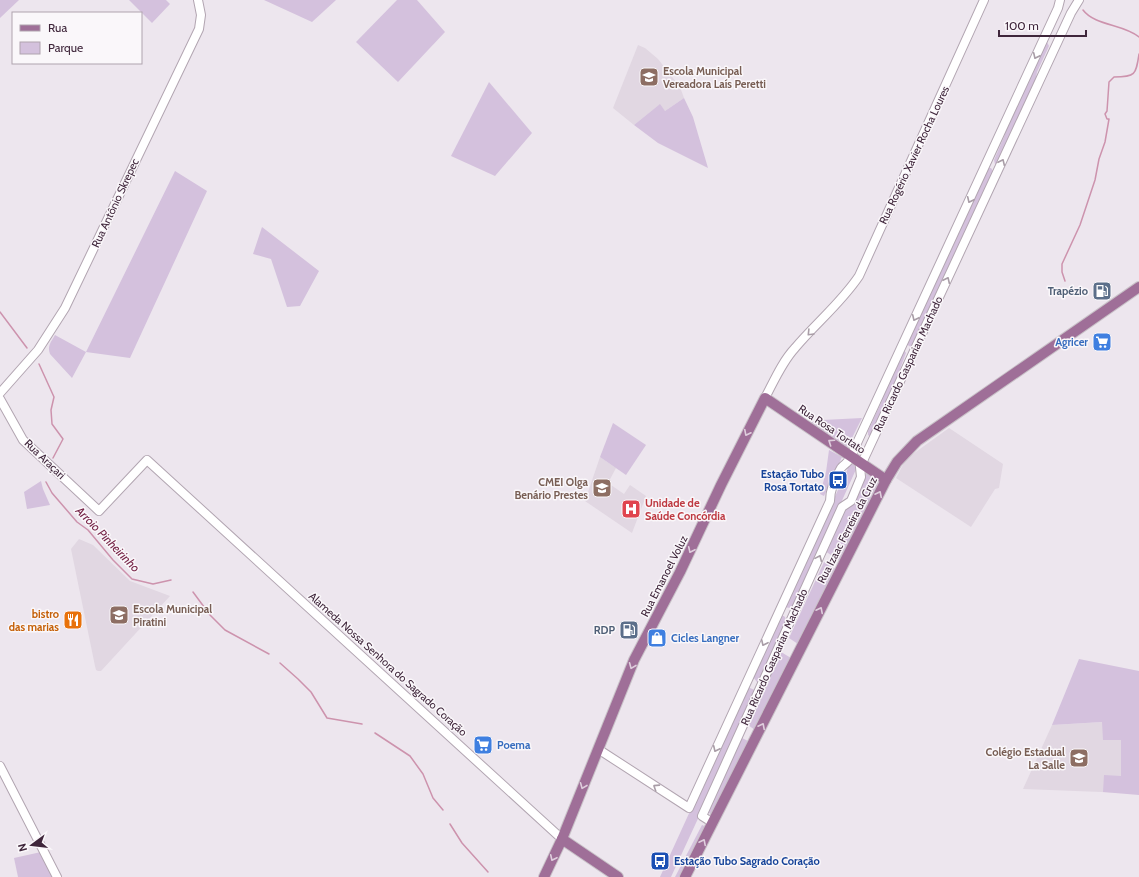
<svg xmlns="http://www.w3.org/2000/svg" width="1139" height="877" font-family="Cabin,sans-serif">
  <rect width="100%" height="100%" fill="#ede6ee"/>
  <g fill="#e1d7e2">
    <path d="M638,45l7,3 13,11 22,28 4,11 -19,13 -6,-6 -25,20 -21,-17z"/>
    <path d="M949,428l54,36 -4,24 -4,1 -24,38 -75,-49 10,-19z"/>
    <path d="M600,457l16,11 -8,15 16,11 6,-9 16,11 -14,37 -47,-32z"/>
    <path d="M79,539l14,6 37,36 40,15 -69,75h-3l-2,-1 -1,-4 -24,-117z"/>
    <path d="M1103,722l18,17v37l7,17 -105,-4 29,-64z"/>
  </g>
  <g fill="#d4c1dd">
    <path d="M0,0h19l-19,18z"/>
    <path d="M129,0h37l4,4 -18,19z"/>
    <path d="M264,0h72l-24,22z"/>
    <path d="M397,0h20l28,32 -47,50 -42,-40z"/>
    <path d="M1047,42l2,4 -12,26 -2,11 -38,81h-2l-1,-4 10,-23 4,-14 37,-80z"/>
    <path d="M489,82l43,51 -37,43 -44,-20z"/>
    <path d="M684,98l9,19 15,51 -50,-25 -24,-18 26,-21 5,7z"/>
    <path d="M988,168h3l2,3 -82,176 -5,-3z"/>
    <path d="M175,171l32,20 -77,167 -44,-6 -14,26 -22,-24c-3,-8 1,-12 5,-19l31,17z"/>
    <path d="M262,227l57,44 -19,35 -13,1 -16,-48 -18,-5z"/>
    <path d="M904,350l2,3 -6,16 -3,12 -26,56 -3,-2v-4l13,-28 3,-13z"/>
    <path d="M862,418l-15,30 -44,-27z"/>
    <path d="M613,423l33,22 -20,30 -26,-18z"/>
    <path d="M829,450l13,7 -18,39 -4,-2 6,-22z"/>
    <path d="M855,453l7,3 -70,156 -2,-4 -6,-1z"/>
    <path d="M867,472l14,9 -41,80 -15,-10 14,-32 14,-18z"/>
    <path d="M41,481l2,8 7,16 -23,4 -3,-17z"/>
    <path d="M824,562l11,7 -37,75 -9,-6z"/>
    <path d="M781,616h3l3,4 -27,62h-3l-4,-5z"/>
    <path d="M781,652l10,6 -36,72 -7,-5z"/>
    <path d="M1079,659l60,12v124l-36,-3 1,-17 17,1v-36h-18l-1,-18 -50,3z"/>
    <path d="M748,684l2,4 7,3 -86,186h-11z"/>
    <path d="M742,738l8,4 -37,73 -6,-3z"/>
    <path d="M702,825l5,2 -25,50h-7z"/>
    <path d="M41,852l12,25h-35l-4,-19z"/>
  </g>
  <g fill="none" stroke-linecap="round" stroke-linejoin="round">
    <g stroke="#cd93ad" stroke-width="1.5">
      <path d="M1083,10c12,16 41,14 56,27"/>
      <path d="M1065,281l-3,-9v-8l18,-39 15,-45 4,-21 6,-17 4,-23h-2l-2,-5 2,-3 2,-29 5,-5c21,0 22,-2 25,-23"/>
      <path d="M0,312l27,36"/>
      <path d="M39,364l15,33 -3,13 1,14 11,15 -10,19"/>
      <path d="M46,482l6,11 25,29 11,8 25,30 19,19 21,5 18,-4"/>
      <path d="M193,592l17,23 15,15 44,24"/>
      <path d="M280,663l18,16 13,13 16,26 35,6"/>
      <path d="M375,733l35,23 13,18 10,24 10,12"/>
      <path d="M450,824l12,19 26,29"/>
    </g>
    <g stroke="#b2a5b1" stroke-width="10">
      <g id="minor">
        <path d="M0,393l38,-43 27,-42 134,-279 2,-14 -3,-15"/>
        <path d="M765,398c9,-17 17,-36 30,-50 21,-25 46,-45 64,-72l125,-276"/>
        <path d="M0,399l23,41 76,71 48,-51 415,379"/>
        <path d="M598,749l91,59 141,-307c0,-11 5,-23 11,-33 4,-5 7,-4 10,-12l207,-448 2,-8"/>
        <path d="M0,766l57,111"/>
        <path d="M713,823l-11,-7 140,-309 9,-6 10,-24 -1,-10 2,-4 209,-450 8,-13"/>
      </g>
    </g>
    <g stroke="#c9c2c8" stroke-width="12">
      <g id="major">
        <path d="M562,839l56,38"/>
        <path d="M544,877l18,-38 72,-179 46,-88 41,-87 44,-87 121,82"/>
        <path d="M685,877l201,-397 11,-18 20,-21 222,-154"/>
      </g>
    </g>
    <use href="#minor" stroke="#fff" stroke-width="8"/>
    <use href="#major" stroke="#9f6f98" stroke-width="10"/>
  </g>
  <defs><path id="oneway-chevron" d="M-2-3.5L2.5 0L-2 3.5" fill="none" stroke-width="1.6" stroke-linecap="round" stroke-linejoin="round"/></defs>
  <g stroke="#a99da7">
    <use href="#oneway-chevron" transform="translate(1036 56) rotate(115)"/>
    <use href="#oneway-chevron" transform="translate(1002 162) rotate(-65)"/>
    <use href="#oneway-chevron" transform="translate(970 200) rotate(115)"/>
    <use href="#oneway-chevron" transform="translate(947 280) rotate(-65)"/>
    <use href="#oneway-chevron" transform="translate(915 318) rotate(115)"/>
    <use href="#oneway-chevron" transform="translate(810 333) rotate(134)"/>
    <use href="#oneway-chevron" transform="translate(819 558) rotate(-66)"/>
    <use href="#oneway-chevron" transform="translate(764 643) rotate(115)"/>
    <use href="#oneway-chevron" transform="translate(716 749) rotate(115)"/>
    <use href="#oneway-chevron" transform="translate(656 787) rotate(-147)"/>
  </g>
  <g stroke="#dfcedd">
    <use href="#oneway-chevron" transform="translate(747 433) rotate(117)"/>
    <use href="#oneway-chevron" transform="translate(831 442) rotate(-146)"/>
    <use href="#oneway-chevron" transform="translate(879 494) rotate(-63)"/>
    <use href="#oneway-chevron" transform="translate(691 550) rotate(115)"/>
    <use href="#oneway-chevron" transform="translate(820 610) rotate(-63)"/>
    <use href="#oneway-chevron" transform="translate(632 666) rotate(112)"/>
    <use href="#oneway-chevron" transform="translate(762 726) rotate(-63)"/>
    <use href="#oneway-chevron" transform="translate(583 786) rotate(112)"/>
    <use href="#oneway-chevron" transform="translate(703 842) rotate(-63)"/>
    <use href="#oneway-chevron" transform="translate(553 858) rotate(115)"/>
  </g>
  <defs>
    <g id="school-square" transform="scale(1)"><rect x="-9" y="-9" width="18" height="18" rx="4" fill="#8d6e63" stroke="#faf7fa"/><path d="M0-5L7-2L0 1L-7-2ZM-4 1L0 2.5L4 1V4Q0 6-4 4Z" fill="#fff"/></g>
    <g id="fuel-square" transform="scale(1)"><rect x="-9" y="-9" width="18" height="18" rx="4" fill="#5c6f8a" stroke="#faf7fa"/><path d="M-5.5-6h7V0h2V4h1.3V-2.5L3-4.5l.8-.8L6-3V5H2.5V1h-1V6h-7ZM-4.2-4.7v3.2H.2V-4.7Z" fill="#fff"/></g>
    <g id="supermarket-square" transform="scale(1)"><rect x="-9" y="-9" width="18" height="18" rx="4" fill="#3f7fe0" stroke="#faf7fa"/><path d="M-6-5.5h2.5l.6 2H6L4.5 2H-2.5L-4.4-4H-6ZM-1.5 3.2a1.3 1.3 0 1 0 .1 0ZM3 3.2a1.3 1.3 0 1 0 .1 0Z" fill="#fff"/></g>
    <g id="bus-square" transform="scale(1)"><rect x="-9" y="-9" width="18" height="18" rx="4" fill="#1a4fb4" stroke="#faf7fa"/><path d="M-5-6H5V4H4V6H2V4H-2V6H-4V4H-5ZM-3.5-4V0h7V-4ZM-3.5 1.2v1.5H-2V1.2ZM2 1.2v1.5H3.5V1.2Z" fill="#fff"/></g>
    <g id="hospital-square" transform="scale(1)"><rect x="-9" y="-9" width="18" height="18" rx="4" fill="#e0444e" stroke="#faf7fa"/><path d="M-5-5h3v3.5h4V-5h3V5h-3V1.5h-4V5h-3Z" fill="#fff"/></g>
    <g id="restaurant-square" transform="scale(1)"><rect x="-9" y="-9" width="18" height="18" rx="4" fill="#e8710a" stroke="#faf7fa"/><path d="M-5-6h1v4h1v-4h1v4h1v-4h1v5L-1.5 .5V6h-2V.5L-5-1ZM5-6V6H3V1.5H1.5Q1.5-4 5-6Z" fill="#fff"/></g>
    <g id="shop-square" transform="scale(1)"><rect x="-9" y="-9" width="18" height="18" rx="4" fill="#3f7fe0" stroke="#faf7fa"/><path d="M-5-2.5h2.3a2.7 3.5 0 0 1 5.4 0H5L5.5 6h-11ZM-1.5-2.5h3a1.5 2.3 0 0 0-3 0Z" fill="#fff"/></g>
  </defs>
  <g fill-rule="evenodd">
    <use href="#school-square" x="649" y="77"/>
    <use href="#fuel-square" x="1102" y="291"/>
    <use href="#supermarket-square" x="1102" y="342"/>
    <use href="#bus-square" x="838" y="480"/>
    <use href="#school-square" x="602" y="488"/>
    <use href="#hospital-square" x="631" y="509"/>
    <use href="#school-square" x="119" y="615"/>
    <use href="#restaurant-square" x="73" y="620"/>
    <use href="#fuel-square" x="629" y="630"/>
    <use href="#shop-square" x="657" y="638"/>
    <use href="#supermarket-square" x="483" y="745"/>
    <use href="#school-square" x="1079" y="758"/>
    <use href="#bus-square" x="660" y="861"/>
  </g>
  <g text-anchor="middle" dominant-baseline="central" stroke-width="3" stroke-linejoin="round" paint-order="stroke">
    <g font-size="11" font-weight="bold" fill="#785e54" stroke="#faf7fa" text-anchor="start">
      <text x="663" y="71">Escola Municipal<tspan x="663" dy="13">Vereadora Laís Peretti</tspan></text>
      <text x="588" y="482" text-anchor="end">CMEI Olga<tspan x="588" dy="13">Benário Prestes</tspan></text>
      <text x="133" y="609">Escola Municipal<tspan x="133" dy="13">Piratini</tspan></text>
      <text x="1065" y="752" text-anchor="end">Colégio Estadual<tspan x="1065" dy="13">La Salle</tspan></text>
    </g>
    <g font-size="11" fill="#3f263b" stroke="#faf7fa">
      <text transform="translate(914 155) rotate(-65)">Rua Rogério Xavier Rocha Loures</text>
      <text transform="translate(115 203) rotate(-65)">Rua Antônio Skrepec</text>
      <text transform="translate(908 364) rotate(-65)">Rua Ricardo Gasparian Machado</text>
      <text transform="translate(832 429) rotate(34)">Rua Rosa Tortato</text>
      <text transform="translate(45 459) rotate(44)">Rua Araçari</text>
      <text transform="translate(847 530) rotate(-63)">Rua Izaac Ferreira da Cruz</text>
      <text transform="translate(664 576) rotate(-63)">Rua Emanoel Voluz</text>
      <text transform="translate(774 657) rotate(-66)">Rua Ricardo Gasparian Machado</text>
      <text transform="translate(388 664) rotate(42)">Alameda Nossa Senhora do Sagrado Coração</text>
    </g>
    <g font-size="11" font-weight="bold" fill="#4e5e75" stroke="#faf7fa" text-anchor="end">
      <text x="1088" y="291">Trapézio</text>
      <text x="615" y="630">RDP</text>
    </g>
    <g font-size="11" font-weight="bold" fill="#366cbe" stroke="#faf7fa" text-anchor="start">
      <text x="1088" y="342" text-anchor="end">Agricer</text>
      <text x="671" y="638">Cicles Langner</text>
      <text x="497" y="745">Poema</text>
    </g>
    <g font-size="11" font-weight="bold" fill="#164399" stroke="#faf7fa" text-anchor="end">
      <text x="824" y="474">Estação Tubo<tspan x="824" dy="13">Rosa Tortato</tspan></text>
      <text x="674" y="861" text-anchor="start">Estação Tubo Sagrado Coração</text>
    </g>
    <g font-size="11" font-weight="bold" fill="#be3a42" stroke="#faf7fa" text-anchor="start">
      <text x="645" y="503">Unidade de<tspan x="645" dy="13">Saúde Concórdia</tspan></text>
    </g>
    <g font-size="11" font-weight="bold" fill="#c56008" stroke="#faf7fa" text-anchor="end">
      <text x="59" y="614">bistro<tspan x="59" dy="13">das marias</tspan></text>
    </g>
    <g font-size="12" font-style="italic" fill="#762548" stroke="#faf7fa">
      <text transform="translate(108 539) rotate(46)">Arroio Pinheirinho</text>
    </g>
  </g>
  <rect x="12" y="12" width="130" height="52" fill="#faf7fa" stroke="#afa3ae"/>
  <rect x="20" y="25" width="20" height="6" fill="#9f6f98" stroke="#afa3ae"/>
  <text x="48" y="32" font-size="12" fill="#3f263b">Rua</text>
  <rect x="20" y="42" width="20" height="12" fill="#d4c1dd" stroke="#afa3ae"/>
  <text x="48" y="52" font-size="12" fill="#3f263b">Parque</text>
  <g transform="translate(32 845) rotate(255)" stroke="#faf7fa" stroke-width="3" paint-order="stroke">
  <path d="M0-3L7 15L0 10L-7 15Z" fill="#3f263b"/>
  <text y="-6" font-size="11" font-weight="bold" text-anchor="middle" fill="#3f263b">N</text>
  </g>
  <path d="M999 30v6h87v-6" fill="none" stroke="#3f263b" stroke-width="2"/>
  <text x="1005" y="30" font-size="12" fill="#3f263b" stroke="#faf7fa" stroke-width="3" paint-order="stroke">100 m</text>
</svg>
